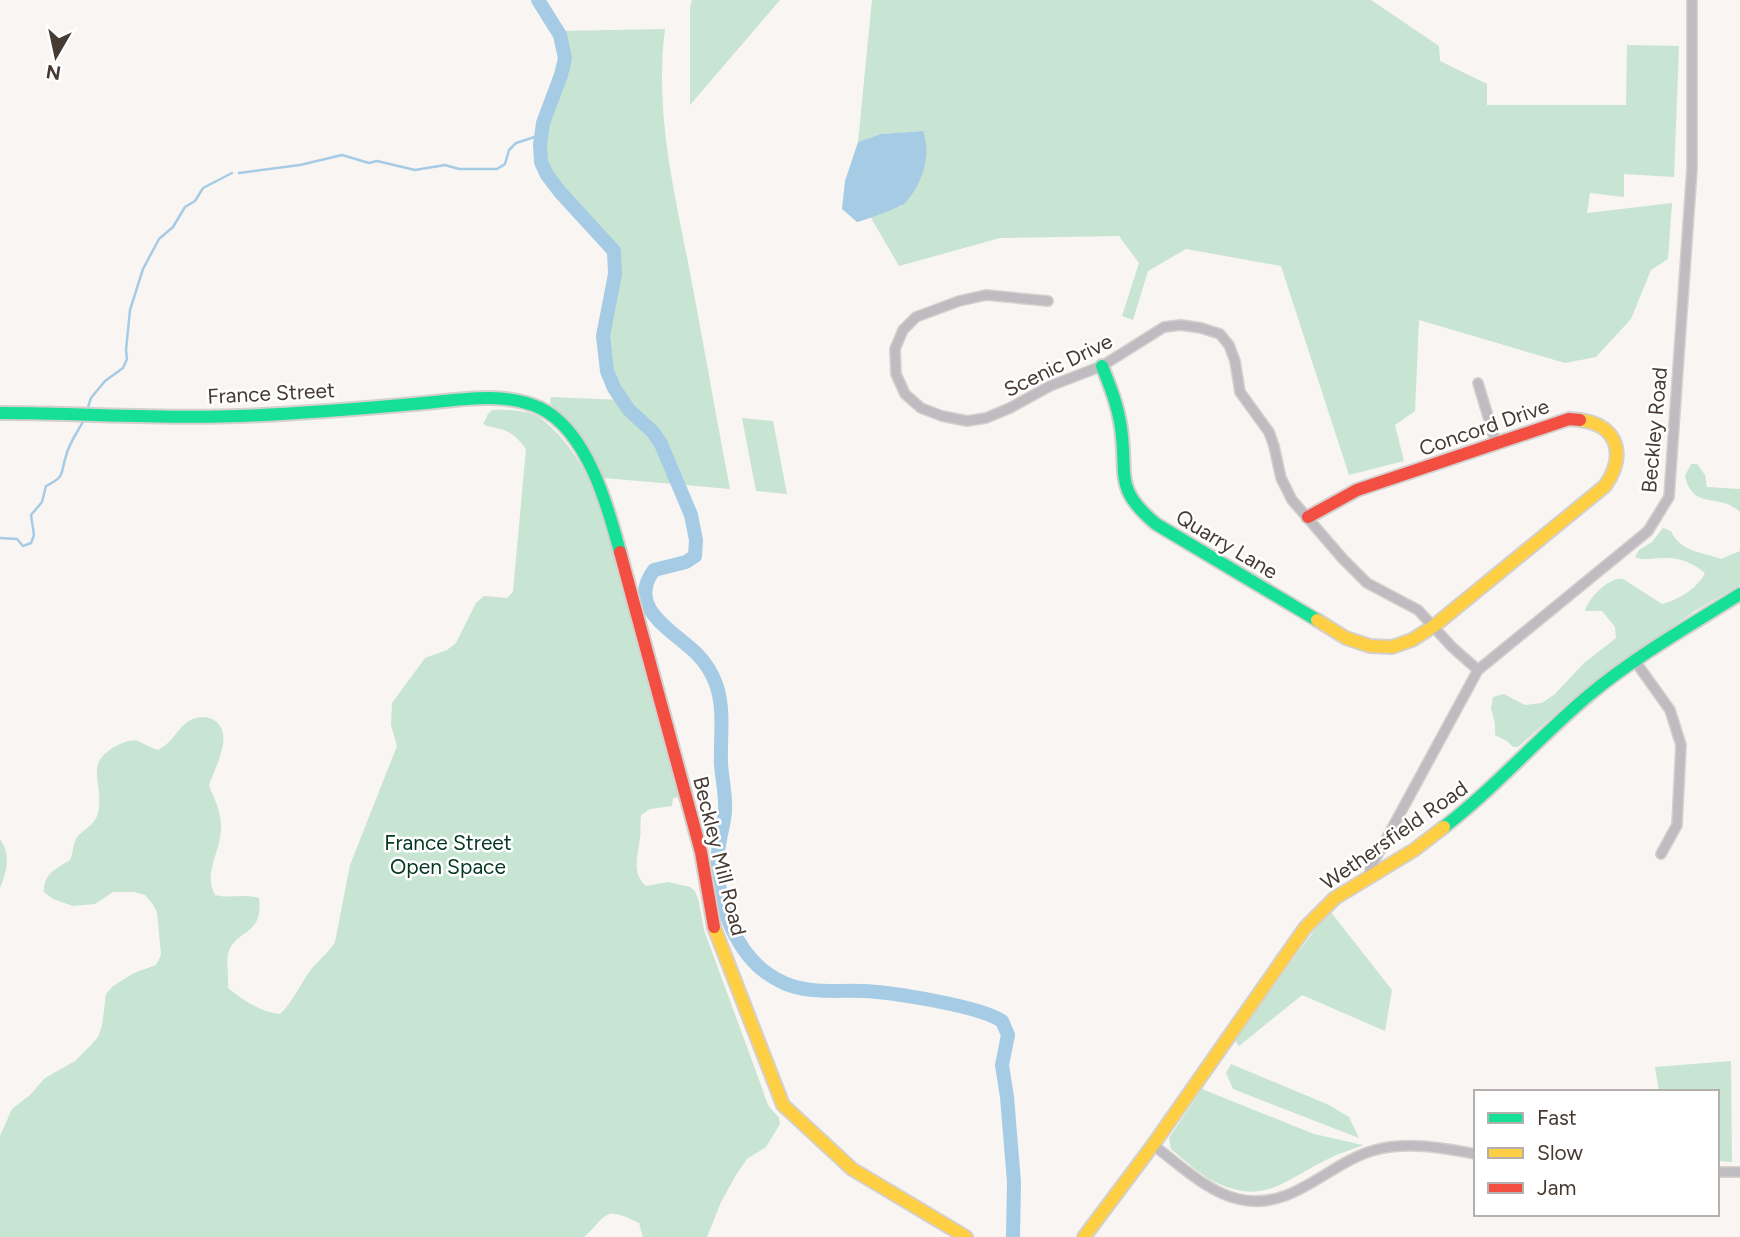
<svg xmlns="http://www.w3.org/2000/svg" width="1740" height="1237" font-family="Figtree,sans-serif">
  <rect width="100%" height="100%" fill="#f9f5f3"/>
  <g fill="#c8e4d2">
    <path d="M692,0h88l-90,105v-98z"/>
    <path d="M872,0h499l68,46 1,15 47,23v21h139l1,-60 52,1 -5,131 -50,-3v23l-34,-4 -3,20 85,-10 -4,56 -17,11 -20,49 -35,38 -31,6 -146,-43 -4,91 -20,14 9,36 -55,14 -68,-209 -95,-17 -38,22 -15,49 -11,-4 17,-53 -20,-27 -119,2 -101,28 -29,-50 32,-10 20,-75 -41,3 -23,8z"/>
    <path d="M665,29c-10,78 7,153 22,228 15,77 28,155 43,232l-126,-11 -16,-32 -38,-43 1,-6 71,3c-14,-21 -22,-46 -19,-71 4,-24 21,-55 10,-78 -4,-10 -14,-16 -21,-24 -23,-21 -54,-50 -52,-83 2,-39 37,-74 18,-113z"/>
    <path d="M492,410c10,-1 39,1 47,7 63,46 79,149 99,220 15,54 29,107 44,160l-9,1 -1,8 -22,3 -9,6c-1,8 0,16 -1,23 -2,17 -9,35 6,48l22,-4 22,5 5,4 4,11 5,28 58,158 6,17 11,13 1,6 -14,23 -19,12 -11,16 -15,27 -14,35h-64l-4,-14c-36,-18 -31,-8 -55,14h-584v-101l12,-27 18,-14 15,-17 30,-17 16,-16 7,-8 4,-11 4,-32 7,-8 21,-13 22,-8 5,-10 -4,-43 -5,-9 -7,-8 -11,-3h-21l-18,12 -22,2 -20,-7 -9,-7c-1,-18 12,-23 26,-32 3,-6 3,-15 6,-21 5,-9 17,-12 21,-23 10,-31 -17,-52 21,-71 6,-3 14,-6 20,-4 7,3 13,7 20,9 16,-9 17,-18 28,-27 8,-6 18,-8 26,-4 25,13 2,49 -3,67 6,14 13,28 12,44 -1,23 -18,43 -6,65 15,4 28,-2 44,3 5,39 -25,31 -31,56 -2,10 1,23 0,34 14,12 33,24 52,26 14,-13 21,-32 33,-47 8,-9 16,-15 22,-25l15,-77 47,-119 -6,-21 1,-22 33,-45 22,-8 9,-7 20,-40 8,-7 23,2 6,-6 13,-143c-6,-8 -14,-17 -25,-20 -7,-2 -11,-1 -18,-5l5,-10z"/>
    <path d="M742,418l31,3 14,73 -31,-3z"/>
    <path d="M1691,464h6l8,11 2,12 33,2v23c-21,-20 -47,-1 -55,-36z"/>
    <path d="M1663,528l8,3c9,21 31,21 50,28l19,-8v34l-45,26 -111,78 -66,58h-5l-6,-6 -12,-6v-11l-4,-16 2,-11 11,-3 21,11 17,-2 13,-9 28,-30 33,-26 -1,-11 -13,-16h-17c4,-13 23,-34 38,-32l39,25c15,-3 37,-17 43,-31 -13,-11 -26,-16 -42,-15 -11,0 -19,3 -28,-1l4,-7 13,-8z"/>
    <path d="M0,839c11,17 7,31 0,49z"/>
    <path d="M1330,911l62,79 -7,41 -83,-36 -63,51 -4,-6 78,-108z"/>
    <path d="M1731,1061l1,101 -15,-1v-69h-58l-4,-25z"/>
    <path d="M1231,1064l98,41 20,12 10,21 -126,-49 -7,-16z"/>
    <path d="M1202,1089l112,45 49,11c-11,5 -24,8 -35,14 -46,22 -64,49 -119,20 -13,-8 -26,-20 -38,-30l-2,-11z"/>
  </g>
  <path fill="#a5cbe5" d="M923,131c9,24 -1,54 -19,73 -4,3 -41,17 -47,18l-15,-13 3,-28 13,-39 23,-8z"/>
  <g fill="none" stroke-linecap="round" stroke-linejoin="round">
    <g stroke="#a5cbe5" stroke-width="2.5">
      <path d="M239,173l61,-8 42,-10 27,8 8,-2 38,9 30,-5 14,4h38l8,-5 4,-14 7,-7 25,-8"/>
      <path d="M87,410l4,-12 14,-17 18,-13 4,-9 -1,-9 4,-40 13,-41 16,-30 14,-12 12,-20 10,-6 8,-13 29,-15"/>
      <path d="M0,538l17,1 6,7 8,-3 3,-8 -3,-20 11,-13 4,-16c20,-10 14,-12 20,-30 3,-13 12,-25 18,-36"/>
    </g>
    <path stroke="#a5cbe5" stroke-width="14" d="M538,0l22,35 5,23 -4,17 -18,48 -3,22 1,17 6,13 13,17 54,59 1,23 -12,62 4,35 7,17 15,22 24,22 8,12 30,71 5,25 -1,16 -9,6 -32,8c-29,38 21,62 42,83 9,9 16,20 20,31 9,25 4,54 5,80 1,15 5,31 4,47 -1,14 -6,28 -7,42 -3,49 18,109 66,130 25,11 52,7 78,8 29,1 118,15 140,30l6,14 -6,30 5,32 7,85 -1,55"/>
    <g stroke="#d4d0cd" stroke-width="12">
      <g id="street">
        <path d="M1048,301l-62,-6 -27,6 -43,16 -13,13 -8,19 1,25 9,20 16,14 21,8 25,5 19,-3 24,-10 40,-22 52,-20 62,-39 17,-2 20,3 19,6 9,11 6,16 5,31 29,40 5,14 7,32 11,22 51,59 24,24 51,27 34,37 26,23"/>
        <path d="M1478,383l18,60"/>
        <path d="M1635,661l35,49 11,35 -4,80 -16,29"/>
        <path d="M1369,876l2,-9 107,-197 170,-139 21,-34 23,-328v-169"/>
        <path d="M1153,1145c26,19 54,47 85,54 55,13 89,-36 137,-49 33,-9 68,-2 101,4"/>
        <path d="M1717,1172h23"/>
      </g>
    </g>
    <g stroke="#d4d0cd" stroke-width="16">
      <g id="fast">
        <path d="M1102,366c8,20 16,40 19,62 7,48 -8,60 35,96l161,96"/>
        <path d="M0,413c80,0 159,6 239,3 58,-2 117,-7 175,-12 40,-3 87,-14 126,4 47,22 68,99 80,144"/>
        <path d="M1444,827c52,-40 95,-90 145,-132 47,-39 100,-69 151,-101"/>
      </g>
    </g>
    <g stroke="#d4d0cd" stroke-width="16">
      <g id="slow">
        <path d="M1317,620l29,18 24,8 22,1 20,-7 22,-14 171,-140c21,-30 14,-61 -25,-66"/>
        <path d="M714,927l69,178 69,64 114,68"/>
        <path d="M1084,1237l69,-92 152,-217 30,-30 79,-48 30,-23"/>
      </g>
    </g>
    <g stroke="#d4d0cd" stroke-width="16">
      <g id="jam">
        <path d="M1308,517l49,-27 212,-71 11,1"/>
        <path d="M620,552l81,300 13,75"/>
      </g>
    </g>
    <use href="#street" stroke="#bebcc0" stroke-width="9"/>
    <use href="#fast" stroke="#16e098" stroke-width="12"/>
    <use href="#slow" stroke="#ffcf43" stroke-width="12"/>
    <use href="#jam" stroke="#f24e42" stroke-width="12"/>
  </g>
  <g text-anchor="middle" dominant-baseline="central" stroke-width="5" stroke-linejoin="round" paint-order="stroke">
    <g font-size="21" fill="#463a33" stroke="#fff">
      <text transform="translate(1058 365) rotate(-26)">Scenic Drive</text>
      <text transform="translate(271 393) rotate(-3)">France Street</text>
      <text transform="translate(1484 427) rotate(-19)">Concord Drive</text>
      <text transform="translate(1654 430) rotate(-85)">Beckley Road</text>
      <text transform="translate(1227 544) rotate(31)">Quarry Lane</text>
      <text transform="translate(1394 835) rotate(-35)">Wethersfield Road</text>
      <text transform="translate(720 856) rotate(76)">Beckley Mill Road</text>
    </g>
    <g font-size="21" fill="#043721" stroke="#fff">
      <text x="448" y="842">France Street<tspan x="448" dy="24">Open Space</tspan></text>
    </g>
  </g>
  <rect x="1474" y="1090" width="245" height="126" fill="#ffffff" stroke="#b5b0ad" stroke-width="2"/>
  <rect x="1488" y="1113" width="35" height="10" fill="#16e098" stroke="#b5b0ad" stroke-width="2"/>
  <text x="1537" y="1125" font-size="21" fill="#463a33">Fast</text>
  <rect x="1488" y="1148" width="35" height="10" fill="#ffcf43" stroke="#b5b0ad" stroke-width="2"/>
  <text x="1537" y="1160" font-size="21" fill="#463a33">Slow</text>
  <rect x="1488" y="1183" width="35" height="10" fill="#f24e42" stroke="#b5b0ad" stroke-width="2"/>
  <text x="1537" y="1195" font-size="21" fill="#463a33">Jam</text>
  <g transform="translate(56 56) rotate(189)" stroke="#ffffff" stroke-width="5" paint-order="stroke">
  <path d="M0-5L12 26L0 18L-12 26Z" fill="#463a33"/>
  <text y="-10" font-size="19" font-weight="bold" text-anchor="middle" fill="#463a33">N</text>
  </g>
</svg>
